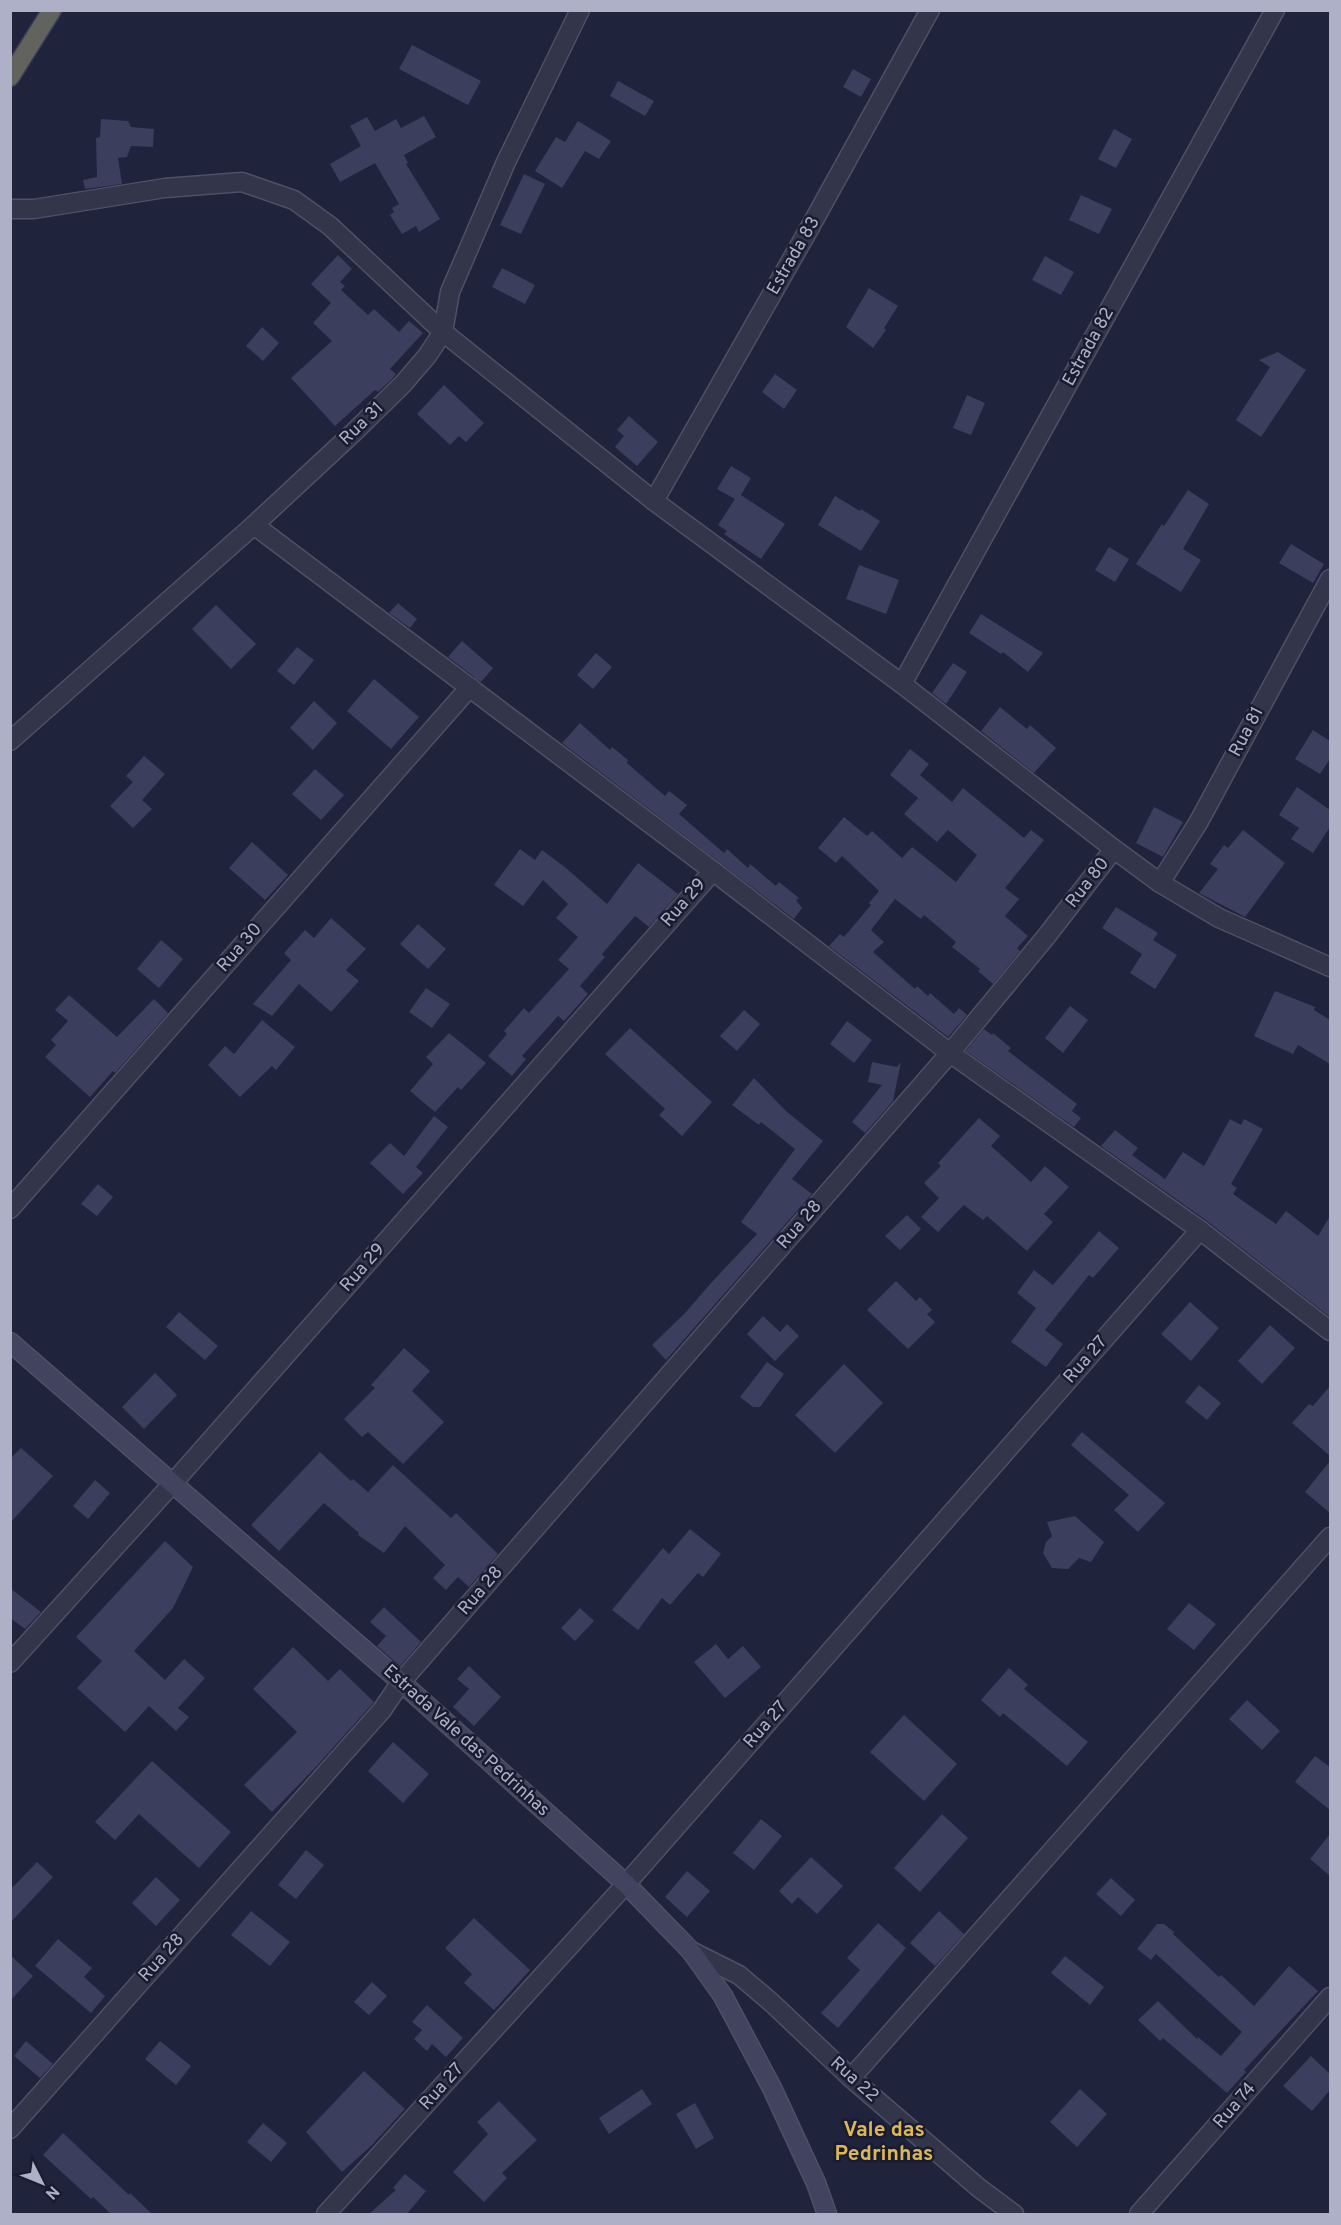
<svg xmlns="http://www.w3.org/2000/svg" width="1341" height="2225" font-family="Overpass,sans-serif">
  <rect width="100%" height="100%" fill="#1f233b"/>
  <g fill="#3b3e5c">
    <path d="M412,45l69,36 -13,24 -69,-36z"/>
    <path d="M853,69l18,10 -10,18 -18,-10z"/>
    <path d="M618,81l36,20 -9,15 -35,-20z"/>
    <path d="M424,116l12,21 -32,18 4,8 -2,1 34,55 -21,13 -3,-6 -14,8 -12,-19 4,-3 -2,-4 7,-4 -24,-41 -35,19 -10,-18 31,-18 -11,-20 17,-9 8,14 21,-12 5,9z"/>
    <path d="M101,119l27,2 3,6 23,2 -1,18 -22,-1 -4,11 -9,1 4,26 -37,5 -2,-9 14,-3 -1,-39 4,-1z"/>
    <path d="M578,121l33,20 -12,18 -14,-8 -23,37 -27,-17 21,-34 9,5z"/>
    <path d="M1114,129l18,10 -16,29 -18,-9z"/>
    <path d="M524,174l21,10 -24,50 -21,-9z"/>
    <path d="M1081,195l31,14 -13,25 -30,-14z"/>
    <path d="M338,255l14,14 -12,13 5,4 -4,4 27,25 6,-6 25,23 10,-11 14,12 -33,36 6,5 -4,5 -14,13 -3,-2 -40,36 -44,-48 41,-37 -19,-18 18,-20 -20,-19z"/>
    <path d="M1045,256l29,16 -13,23 -29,-15z"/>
    <path d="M502,268l33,17 -10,19 -33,-17z"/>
    <path d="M869,288l29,18 -14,22 2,2 -13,18 -27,-21z"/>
    <path d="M262,327l17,16 -16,18 -17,-15z"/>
    <path d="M1278,352l28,18 -45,67 -25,-17 34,-53 -11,-7z"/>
    <path d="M775,374l22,16 -13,19 -22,-17z"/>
    <path d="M444,385l40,38 -18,19 -7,-6 -9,9 -33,-31z"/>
    <path d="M967,395l18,8 -14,32 -18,-7z"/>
    <path d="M629,416l29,26 -21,24 -22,-19 9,-11 -7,-6z"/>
    <path d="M731,466l20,12 -10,17 44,29 -24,35 -37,-25 3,-3 -9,-6 17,-26 -18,-10z"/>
    <path d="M1188,490l21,14 -26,45 18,11 -20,32 -45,-28 26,-40 2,2z"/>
    <path d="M835,496l25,15 1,-2 19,12 -19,30 -43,-26z"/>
    <path d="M1291,544l33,20 -11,19 -34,-20z"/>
    <path d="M1109,547l20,12 -14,23 -20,-12z"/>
    <path d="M859,565l40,15 -13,34 -40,-15z"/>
    <path d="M398,603l19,16 -7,9 -21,-15z"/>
    <path d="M216,605l40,39 -25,25 -39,-40z"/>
    <path d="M981,614l62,39 -15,19 -25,-20 -2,2 -32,-21z"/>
    <path d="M462,641l31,27 -12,14 -33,-25z"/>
    <path d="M297,647l17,13 -20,25 -17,-14z"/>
    <path d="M596,653l16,14 -19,22 -16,-14z"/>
    <path d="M953,663l14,9 -21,32 -14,-11z"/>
    <path d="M374,679l45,38 -28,32 -44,-38z"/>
    <path d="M314,701l23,22 -24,27 -23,-22z"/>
    <path d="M1000,707l27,22 3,-4 26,23 -22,25 -53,-42z"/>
    <path d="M580,723l30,27 2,-3 16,13 -1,3 38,33 4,-5 18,14 -8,9 45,39 3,-4 21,19 2,-4 26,22 3,-4 20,16 -3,2 6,8 -8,11 -232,-176z"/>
    <path d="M1313,730l17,11v18l-10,15 -25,-15z"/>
    <path d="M910,749l19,15 -9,11 32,27 11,-14 61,50 7,-8 13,10 -39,48 14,11 -14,17 23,20 -11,12 3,3 -27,33 -15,-13 2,-2 -28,-22 4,-5 -32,-27 -3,4 -26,-20 -24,31 13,12 -11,10 42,37 2,-3 11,10 2,-3 24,21 5,-6 8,7 -19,22 -119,-91 11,-12 4,3 27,-32 -2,-2 10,-12 -37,-35 -6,7 -18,-15 26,-31 23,19 5,-5 30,27 10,-11 44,35 21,-27 -29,-25 -11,12 -33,-28 14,-16 -28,-23z"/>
    <path d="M144,756l21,18 -23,26 10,9 -19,19 -23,-22 23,-24 -7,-6z"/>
    <path d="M315,769l29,26 -23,25 -29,-26z"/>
    <path d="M1297,787l33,23v17l-17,26 -22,-14 8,-11 -20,-13z"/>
    <path d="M1154,807l29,15 -20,35 -27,-14z"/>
    <path d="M1243,830l42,33 -40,54 -46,-24 19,-24 -8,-5 14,-19 4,3z"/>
    <path d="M252,842l36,33 -23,25 -36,-32z"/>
    <path d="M520,849l15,11 7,-10 24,18 41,36 31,-41 40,31 -29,33 -14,-11 -33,38 3,3 -25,29 8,8 -24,27 -6,-5 -36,40 4,3 -14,17 -24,-20 19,-22 -3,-3 20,-23 5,5 40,-44 -11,-9 20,-23 -22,-19 12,-14 -25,-24 -20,26 -29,-21z"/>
    <path d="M1116,907l42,26 -5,7 24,15 -22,34 -25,-16 12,-19 -40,-26z"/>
    <path d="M331,918l35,31 -20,21 13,11 -28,31 -32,-28 -27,32 -19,-12 38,-44 -7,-7 21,-23 9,8z"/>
    <path d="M418,924l28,25 -18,20 -28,-25z"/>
    <path d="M161,940l22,19 -24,29 -22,-19z"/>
    <path d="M426,988l24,16 -18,24 -23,-16z"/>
    <path d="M1275,991l40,16 -1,3 16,10v44l-32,-19 -5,9 -39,-18z"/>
    <path d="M69,995l48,42 37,-38 14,14 -53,60 -2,-2 -23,26 -45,-40 11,-12 -5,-5 17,-19 -13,-11z"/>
    <path d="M1070,1006l18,14 -25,33 -18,-15z"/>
    <path d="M744,1010l16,14 -23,27 -17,-15z"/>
    <path d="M262,1020l33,27 -19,23 -4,-4 -32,31 -32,-32 17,-19 9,8z"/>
    <path d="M847,1021l25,19 -18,23 -24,-19z"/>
    <path d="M630,1028l82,74 -30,34 -23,-21 6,-6 -60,-55z"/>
    <path d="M984,1029l8,6 1,-2 18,15 -3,3 69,53 -5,7 9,7 -7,9 -108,-76z"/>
    <path d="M449,1033l37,30 -25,27 -3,-3 -23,25 -25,-21 23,-27 -7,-7z"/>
    <path d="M872,1062l25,5 4,-5 -8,39 -28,32 -13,-11 30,-37 -14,-3z"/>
    <path d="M754,1078l32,33 37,30 -31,38 20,15 -146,166 -14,-15 33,-32 26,-30 46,-49 -16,-12 54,-73 -34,-27 -2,3 -27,-20z"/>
    <path d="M434,1116l14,11 -32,40 7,6 -20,21 -33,-31 20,-20 14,13z"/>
    <path d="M979,1118l21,18 -9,10 40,36 14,-16 24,21 -25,27 9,8 -26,29 -40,-35 -4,4 -19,-15 -26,27 -17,-15 18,-19 -15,-15 17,-17 -3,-3z"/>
    <path d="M1230,1119l11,6 3,-6 19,10 -32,55 6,4 -4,6 43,30 10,-13 32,25 12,-20v101l-123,-96 -106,-75 14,-16 23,18 -6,7 33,24 18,-27 21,14z"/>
    <path d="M98,1184l15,13 -16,19 -16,-12z"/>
    <path d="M907,1215l14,14 -21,21 -15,-14z"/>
    <path d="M1099,1231l20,17 -26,30 -4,-3 -44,55 18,14 -17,23 -35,-25 25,-34 -19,-15 17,-23 19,15z"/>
    <path d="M896,1281l20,20 4,-4 12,13 -5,4 8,8 -27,27 -41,-39z"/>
    <path d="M1190,1302l29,26 -28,33 -30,-27z"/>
    <path d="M179,1312l39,34 -13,14 -39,-33z"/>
    <path d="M763,1316l17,16 7,-8 12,12 -24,25 -28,-27z"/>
    <path d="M1270,1325l25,23 -33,36 -24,-23z"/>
    <path d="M404,1348l26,23 -18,20 32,31 -41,42 -35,-32 -6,5 -18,-18 31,-31 -4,-3z"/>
    <path d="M767,1362l17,12 -24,33h-7l-13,-10z"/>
    <path d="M844,1364l39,39 -48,50 -40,-38z"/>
    <path d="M155,1373l22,22 -33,34 -22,-22z"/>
    <path d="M1199,1385l22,18 -14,17 -22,-18z"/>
    <path d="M1330,1386v70l-38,-33 17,-19 4,2z"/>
    <path d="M1082,1432l83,71 -27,29 -24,-22 15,-15 -58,-50z"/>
    <path d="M21,1448l32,28 -43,47v-64z"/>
    <path d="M320,1452l31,29 2,-2 15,13 25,-27 58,53 5,-5 42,41 -29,33 -11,-10 -12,13 -13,-12 12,-13 -40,-39 -21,27 -26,-18 1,-2 -35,-30 -45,48 -28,-26z"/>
    <path d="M1330,1461v52l-25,-21z"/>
    <path d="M95,1480l15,13 -22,26 -15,-13z"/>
    <path d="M1075,1516l29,26 -13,20 -12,-4 -11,11 -16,-1 -9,-15 3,-11 6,-6 -5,-14z"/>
    <path d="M690,1529l31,25 -18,23 -5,-4 -28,32 -8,-7 -24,32 -26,-20 51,-62 6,6z"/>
    <path d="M165,1541l28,26 -20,41 -39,43 31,29 19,-21 21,19 -27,30 11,9 -13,14 -27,-25 -24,26 -48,-44 25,-27 -26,-24z"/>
    <path d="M10,1588l31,24 -16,17 -15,-11z"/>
    <path d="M1189,1603l27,21 -22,26 -27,-21z"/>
    <path d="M384,1607l37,35 -21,24 -23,-20 9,-10 -16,-14z"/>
    <path d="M580,1608l14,13 -19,20 -14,-13z"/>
    <path d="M716,1644l12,15 15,-13 18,21 -36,31 -31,-36z"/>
    <path d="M293,1647l35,34 12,-12 34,33 -59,66 -43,44 -28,-27 53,-53 -44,-43z"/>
    <path d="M469,1666l32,31 -27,29 -21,-19 16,-18 -12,-10z"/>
    <path d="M1009,1668l19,17 -4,4 64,53 -21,24 -64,-53 -3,4 -19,-17z"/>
    <path d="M1247,1700l33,31 -18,19 -33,-31z"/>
    <path d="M904,1715l53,49 -33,37 -54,-49z"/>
    <path d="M393,1742l36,32 -26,29 -35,-32z"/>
    <path d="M1315,1756l15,11v43l-35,-28z"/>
    <path d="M152,1761l79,71 -32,36 -60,-54 -24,26 -20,-18z"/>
    <path d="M942,1814l26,24 -48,54 -26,-24z"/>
    <path d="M761,1819l21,17 -28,34 -21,-17z"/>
    <path d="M1330,1834v42l-20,-17z"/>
    <path d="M306,1850l18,15 -28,34 -18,-14z"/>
    <path d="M811,1857l32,29 -26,28 -19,-17 -6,7 -13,-13z"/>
    <path d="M37,1862l16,15 -43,46v-33z"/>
    <path d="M687,1871l23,20 -23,26 -22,-20z"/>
    <path d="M156,1877l24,23 -24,26 -24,-23z"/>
    <path d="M1111,1878l24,22 -14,16 -25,-22z"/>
    <path d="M251,1911l39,31 -20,24 -39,-31z"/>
    <path d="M939,1911l25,23 -29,32 -25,-23z"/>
    <path d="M474,1918l56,52 -36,40 -30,-27 8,-9 -27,-26z"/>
    <path d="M878,1923l28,25 -68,80 -17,-15 39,-43 -13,-12z"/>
    <path d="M1157,1924h7l10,8 -1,2 46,43 2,-2 33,31 35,-40 29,25 -74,79 2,2 -19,21 -64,-55 -3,3 -22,-21 20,-19 39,38 1,-2 23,19 21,-24 -86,-78 -5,6 -14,-11z"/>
    <path d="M58,1939l34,29 -8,9 21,19 -14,17 -56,-47z"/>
    <path d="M10,1955l23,21 -23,25z"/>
    <path d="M1065,1956l39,31 -14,18 -39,-32z"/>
    <path d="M372,1982l15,14 -18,19 -15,-13z"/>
    <path d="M427,2005l36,33 -17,19 -14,-13 -5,7 -13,-12 8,-9 -10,-8z"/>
    <path d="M26,2041l27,23 -13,14 -26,-22z"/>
    <path d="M160,2041l31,25 -15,19 -31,-26z"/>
    <path d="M1311,2056l19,18v16l-18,21 -29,-25z"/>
    <path d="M364,2071l41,38 -34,37 -29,26 -36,-40z"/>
    <path d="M642,2089l10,15 -43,30 -10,-16z"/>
    <path d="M1080,2089l27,25 -30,33 -27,-25z"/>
    <path d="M499,2101l38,39 -35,33 5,5 -23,24 -31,-30 35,-38 -11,-12z"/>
    <path d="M695,2103l19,35 -18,11 -20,-35z"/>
    <path d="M263,2123l24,20 -16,19 -24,-20z"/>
    <path d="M63,2133l66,62 1,-2 22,21h-41l-18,-17 -2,2 -48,-44z"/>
    <path d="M405,2174l21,17 -19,23h-38l27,-24 -3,-2z"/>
  </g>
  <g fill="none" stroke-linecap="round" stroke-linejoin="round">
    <g stroke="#4e5066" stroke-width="21">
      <g id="minor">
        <path d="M10,209h24l131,-21 77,-6 52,18 36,26 113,106 211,169 248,183 212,165 46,34 59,35 111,49"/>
        <path d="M654,501l155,-272 121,-219"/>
        <path d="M254,525l459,346 237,182 250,177 130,101"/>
        <path d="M902,684l373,-674"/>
        <path d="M10,741l244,-216 99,-92 50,-49 24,-28 16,-24 7,-40 56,-130 74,-152"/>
        <path d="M1160,883l38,-60 132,-244"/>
        <path d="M10,1209l460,-522"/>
        <path d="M10,1663l163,-180 540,-612"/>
        <path d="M691,1951l48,24 33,28 79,75 128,110 35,26"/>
        <path d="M851,2078l479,-541"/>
        <path d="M10,2129l372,-419 19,-28 549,-629 95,-115 69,-89"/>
        <path d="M326,2214l300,-330 574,-654"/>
        <path d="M1139,2214l191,-217"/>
      </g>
    </g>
    <g stroke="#4e5066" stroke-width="21">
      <path id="secondary" d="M10,1342l391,340 225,202 65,67 32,45 49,92 44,95 11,31"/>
    </g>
    <g stroke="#3b3d53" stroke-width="21">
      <path id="trunk" d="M10,77l42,-67"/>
    </g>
    <use href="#minor" stroke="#33364b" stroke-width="18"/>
    <use href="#secondary" stroke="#41435f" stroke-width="18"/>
    <use href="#trunk" stroke="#62625e" stroke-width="18"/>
  </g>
  <g text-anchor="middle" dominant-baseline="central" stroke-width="5" stroke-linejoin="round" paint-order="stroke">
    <g font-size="18" fill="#aeb0c8" stroke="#191b30">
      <text transform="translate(794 256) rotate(-60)">Estrada 83</text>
      <text transform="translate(1089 347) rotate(-61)">Estrada 82</text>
      <text transform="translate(362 424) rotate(-44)">Rua 31</text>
      <text transform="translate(1247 732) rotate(-62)">Rua 81</text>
      <text transform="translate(1088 883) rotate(-52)">Rua 80</text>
      <text transform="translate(684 903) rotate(-49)">Rua 29</text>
      <text transform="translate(240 948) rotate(-49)">Rua 30</text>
      <text transform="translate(800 1225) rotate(-49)">Rua 28</text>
      <text transform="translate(363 1268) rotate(-49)">Rua 29</text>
      <text transform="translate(1086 1360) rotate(-49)">Rua 27</text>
      <text transform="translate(481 1591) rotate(-49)">Rua 28</text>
      <text transform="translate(766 1725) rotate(-49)">Rua 27</text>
      <text transform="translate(466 1741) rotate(42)">Estrada Vale das Pedrinhas</text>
      <text transform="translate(162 1958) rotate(-48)">Rua 28</text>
      <text transform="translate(854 2080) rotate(42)">Rua 22</text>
      <text transform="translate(442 2087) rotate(-48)">Rua 27</text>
      <text transform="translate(1235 2106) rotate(-49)">Rua 74</text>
    </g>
    <g font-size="21" font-weight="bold" fill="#deb753" stroke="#191b30">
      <text x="884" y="2130">Vale das<tspan x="884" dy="24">Pedrinhas</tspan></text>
    </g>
  </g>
  <rect width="1341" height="2225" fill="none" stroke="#aeb0c8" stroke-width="24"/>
  <g transform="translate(42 2183) rotate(133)" stroke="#191b30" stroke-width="4.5" paint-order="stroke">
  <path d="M0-4.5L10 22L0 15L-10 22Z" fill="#aeb0c8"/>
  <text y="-9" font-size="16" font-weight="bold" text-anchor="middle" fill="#aeb0c8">N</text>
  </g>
</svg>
